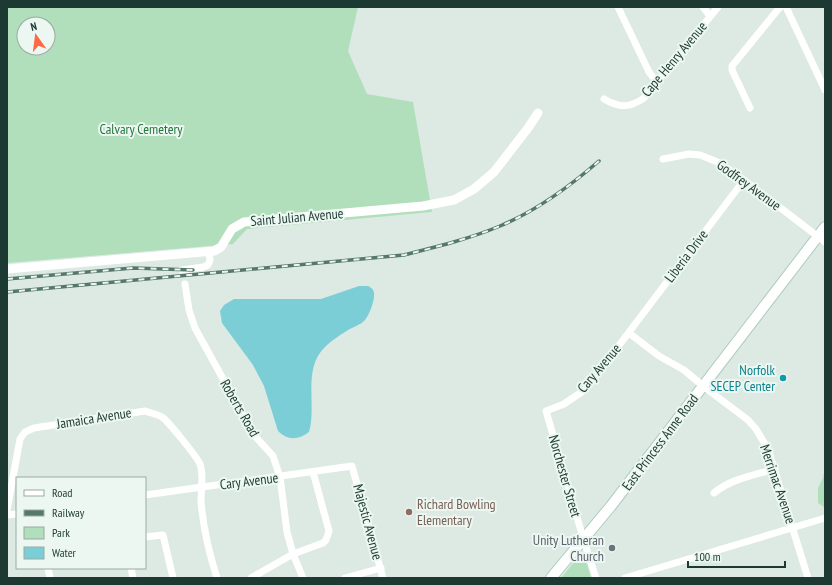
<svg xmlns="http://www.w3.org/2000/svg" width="832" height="585" font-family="'PT Sans Narrow',sans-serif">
  <rect width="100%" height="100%" fill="#dceae3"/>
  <g fill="#b1debb" fill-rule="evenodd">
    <path d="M7,7h351l-10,44 19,43 46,8 19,110 -185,17 -14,15 -226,19zM24,24h24v24h-24z"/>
    <path d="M825,467v39l-1,1 -6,-4v-15l5,-10z"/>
    <path d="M579,556l6,1 6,21h-30z"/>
  </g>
  <path fill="#7cced6" d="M359,286h9c2,1 4,2 5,4 4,6 -4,27 -9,31 -4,4 -11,6 -16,9 -8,5 -17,11 -23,17 -23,22 -8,58 -16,85 -11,8 -21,9 -31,-1l-14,-45 -11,-21 -31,-42 -2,-12 4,-6 10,-6h87z"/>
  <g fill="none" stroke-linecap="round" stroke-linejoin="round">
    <g stroke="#aecbbf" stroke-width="12">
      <path id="secondary" d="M551,578l60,-72 214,-279"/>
    </g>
    <g stroke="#fff" stroke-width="7">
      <path d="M618,7l31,65 8,10"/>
      <path d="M703,7l7,9"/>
      <path d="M786,7l39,83"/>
      <path d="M604,99c15,9 26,9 40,-1l74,-91"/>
      <path d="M750,108l-18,-38v-4l48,-59"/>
      <path d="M663,159l26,-5 11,1 20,8 24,17 81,62"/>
      <path d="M182,270l21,-3 5,-2 2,-5 -1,-8"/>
      <path d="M185,284l4,26 6,18 59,107 19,21 7,21 7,55 6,22 10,24"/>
      <path d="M629,333l30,23 25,14 19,16 45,34 8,9 12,20 40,129"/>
      <path d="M714,493c16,-14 41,-18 61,-24"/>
      <path d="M145,495l207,-29 31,112"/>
      <path d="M7,510l13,-71 5,-7 9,-4 111,-17c5,2 12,3 17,6 6,4 35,40 38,47 4,11 1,25 1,37 2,26 8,52 16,77"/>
      <path d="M7,515l10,-1"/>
      <path d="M145,537l18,-2 10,43"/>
      <path d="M48,568l2,10"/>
      <path d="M131,568l2,10"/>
      <path d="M251,578l42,-24 30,-11 3,-3 3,-9 -16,-59"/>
      <path d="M345,578l36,-10"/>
      <path d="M596,578l-12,-37 -38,-130 18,-7 22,-15 158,-209"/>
      <path d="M625,578l200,-60"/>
    </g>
    <path stroke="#fff" stroke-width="9" d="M7,269l207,-18 7,-4 11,-18 12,-7 179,-16 31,-6 20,-11 20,-17 34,-44 10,-15"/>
    <use href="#secondary" stroke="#fff" stroke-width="10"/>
    <g stroke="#56776c" stroke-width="3.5">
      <g id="rail">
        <path d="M7,279l126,-11 60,2"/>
        <path d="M7,292l397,-37c32,-8 65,-16 96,-29 36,-15 69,-39 99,-65"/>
      </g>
    </g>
    <use href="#rail" stroke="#ecf7f1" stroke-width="2" stroke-dasharray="6" stroke-linecap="butt"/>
  </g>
  <circle fill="#0f9aa8" stroke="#ecf7f1" stroke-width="1.5" cx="783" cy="378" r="4"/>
  <circle fill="#8d6e63" stroke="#ecf7f1" stroke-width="1.5" cx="409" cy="512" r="4"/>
  <circle fill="#6b7280" stroke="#ecf7f1" stroke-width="1.5" cx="612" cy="548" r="4"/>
  <g text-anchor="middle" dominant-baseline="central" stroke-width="4" stroke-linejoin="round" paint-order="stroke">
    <g font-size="14" fill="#1c3a31" stroke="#ecf7f1">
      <text transform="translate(674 59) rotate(-50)">Cape Henry Avenue</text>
      <text transform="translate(749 185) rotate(36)">Godfrey Avenue</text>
      <text transform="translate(297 217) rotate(-5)">Saint Julian Avenue</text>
      <text transform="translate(686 256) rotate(-53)">Liberia Drive</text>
      <text transform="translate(599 368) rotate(-50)">Cary Avenue</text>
      <text transform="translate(240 408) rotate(60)">Roberts Road</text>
      <text transform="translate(94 418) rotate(-9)">Jamaica Avenue</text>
      <text transform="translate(660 442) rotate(-53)">East Princess Anne Road</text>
      <text transform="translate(565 476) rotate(74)">Norchester Street</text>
      <text transform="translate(249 481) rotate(-7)">Cary Avenue</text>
      <text transform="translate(778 484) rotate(71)">Merrimac Avenue</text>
      <text transform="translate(368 522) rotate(75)">Majestic Avenue</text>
    </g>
    <g font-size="14" fill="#23753e" stroke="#ecf7f1">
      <text x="141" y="129">Calvary Cemetery</text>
    </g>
    <g font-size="14" fill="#0d838f" stroke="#ecf7f1" text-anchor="end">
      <text x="775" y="370">Norfolk<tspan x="775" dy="16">SECEP Center</tspan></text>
    </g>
    <g font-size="14" fill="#785e54" stroke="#ecf7f1" text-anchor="start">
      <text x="417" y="504">Richard Bowling<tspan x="417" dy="16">Elementary</tspan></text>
    </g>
    <g font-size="14" fill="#5b616d" stroke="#ecf7f1" text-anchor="end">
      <text x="604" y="540">Unity Lutheran<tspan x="604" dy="16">Church</tspan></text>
    </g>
  </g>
  <rect width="832" height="585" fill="none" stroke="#1c3a31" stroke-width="16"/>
  <rect x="16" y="477" width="130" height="92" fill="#ecf7f1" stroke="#99aba4"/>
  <rect x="24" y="490" width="20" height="6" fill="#ffffff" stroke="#99aba4"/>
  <text x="52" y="497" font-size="12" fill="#1c3a31">Road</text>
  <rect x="24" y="510" width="20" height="6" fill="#56776c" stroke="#99aba4"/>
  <text x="52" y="517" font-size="12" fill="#1c3a31">Railway</text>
  <rect x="24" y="527" width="20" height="12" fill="#b1debb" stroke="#99aba4"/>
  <text x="52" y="537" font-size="12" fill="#1c3a31">Park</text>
  <rect x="24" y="547" width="20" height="12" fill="#7cced6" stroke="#99aba4"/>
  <text x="52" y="557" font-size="12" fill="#1c3a31">Water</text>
  <g transform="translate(36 36) rotate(346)"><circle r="19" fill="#ecf7f1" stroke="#99aba4"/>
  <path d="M0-3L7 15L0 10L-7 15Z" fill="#ff6845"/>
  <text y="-6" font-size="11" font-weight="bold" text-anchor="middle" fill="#1c3a31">N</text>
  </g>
  <path d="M688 561v6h97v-6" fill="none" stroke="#1c3a31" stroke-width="2"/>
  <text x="694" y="561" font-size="12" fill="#1c3a31" stroke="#ecf7f1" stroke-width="3" paint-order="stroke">100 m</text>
</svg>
